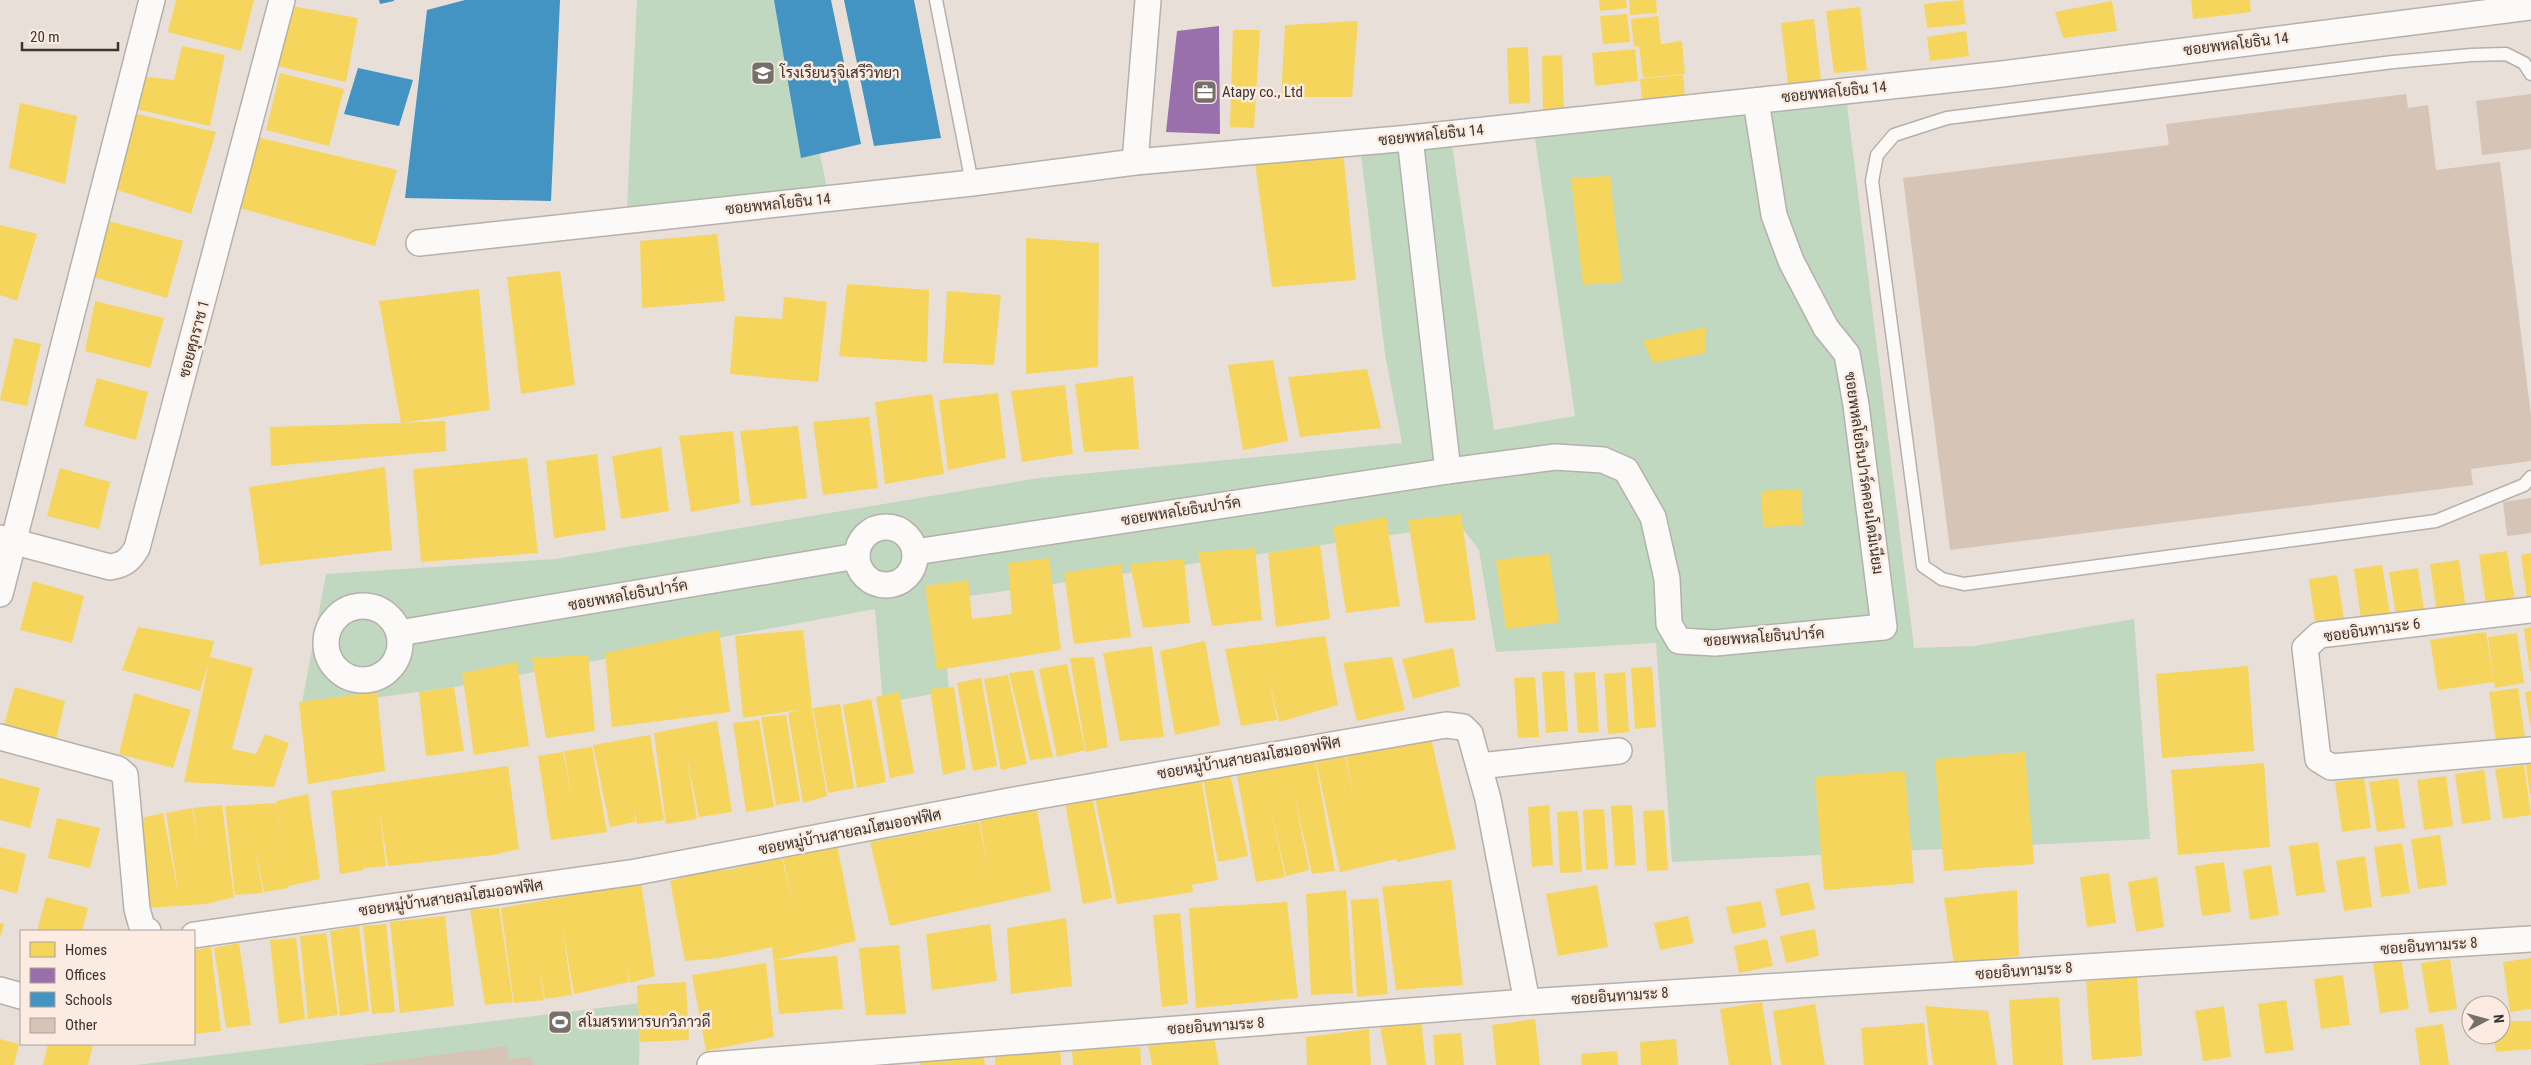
<svg xmlns="http://www.w3.org/2000/svg" width="2531" height="1065" font-family="'Roboto Condensed',Sarabun,sans-serif">
  <rect width="100%" height="100%" fill="#e8dfd9"/>
  <g fill="#c0d8c0">
    <path d="M637,0h150l40,188 -200,20z"/>
    <path d="M1847,104l67,544 60,-2 160,-27 16,220 -478,23 -16,-219 -160,9 -17,-102 -19,-25 -518,75 7,91 -66,12 -8,-94 -421,78 -153,21 25,-134 229,-15 484,-81 363,-35 -17,-89 -24,-200 91,-9 42,285 81,-14 -40,-278z"/>
    <path d="M640,1003l-1,62h-503z"/>
  </g>
  <g fill="#f6d55c">
    <path d="M176,0h78l-13,51 -73,-19z"/>
    <path d="M1599,0h27l1,8 -27,3z"/>
    <path d="M1629,0h27l1,13 -27,2z"/>
    <path d="M1963,0l3,24 -39,4 -3,-24z"/>
    <path d="M2191,0h59l1,12 -58,7z"/>
    <path d="M2112,1l5,30 -54,7 -8,-26z"/>
    <path d="M292,6l66,12 -12,64 -69,-16z"/>
    <path d="M1860,7l7,63 -33,3 -8,-62z"/>
    <path d="M1627,14l3,28 -27,2 -3,-28z"/>
    <path d="M1658,16l3,28 21,-3 3,33 -42,4 -4,-32 -5,1 -3,-28z"/>
    <path d="M1814,19l7,62 -33,4 -7,-62z"/>
    <path d="M1358,21l-6,76h-71l4,-72z"/>
    <path d="M1233,30h27l-6,98 -24,-1z"/>
    <path d="M1966,31l3,25 -39,5 -3,-24z"/>
    <path d="M182,46l43,9 -15,71 -79,-18 2,-33 41,5z"/>
    <path d="M1528,47l2,56 -21,1 -2,-56z"/>
    <path d="M1635,49l3,32 -43,5 -3,-33z"/>
    <path d="M1562,55l2,56 -21,1 -1,-56z"/>
    <path d="M280,73l64,16 -15,57 -63,-16z"/>
    <path d="M1683,75l3,32 -43,4 -3,-32z"/>
    <path d="M20,103l57,13 -12,68 -56,-16z"/>
    <path d="M124,111l92,21 -25,82 -86,-28z"/>
    <path d="M248,135l149,35 -22,76 -146,-41z"/>
    <path d="M1343,151l13,129 -84,7 -17,-124z"/>
    <path d="M1610,176l12,106 -39,3 -12,-107z"/>
    <path d="M97,218l86,23 -16,57 -84,-24z"/>
    <path d="M0,225l37,9 -20,67 -17,-6z"/>
    <path d="M717,234l8,67 -83,7 -2,-67z"/>
    <path d="M1026,238l73,5 -1,124 -72,7z"/>
    <path d="M560,271l15,114 -54,9 -14,-117z"/>
    <path d="M847,284l82,6 -2,72 -88,-6z"/>
    <path d="M479,289l11,121 -89,13 44,-2 1,30 -175,15 -1,-39 131,-4 -22,-122z"/>
    <path d="M947,291l54,4 -7,70 -51,-2z"/>
    <path d="M784,297l43,5 -9,80 -88,-8 5,-58 47,3z"/>
    <path d="M95,301l69,17 -14,50 -65,-17z"/>
    <path d="M1705,327v26l-52,10 -10,-22z"/>
    <path d="M14,338l27,6 -14,62 -27,-6z"/>
    <path d="M1273,360l15,81 -45,9 -15,-85z"/>
    <path d="M1367,369l14,59 -81,9 -12,-60z"/>
    <path d="M1133,376l6,73 -55,3 -9,-68z"/>
    <path d="M97,378l51,14 -12,48 -52,-14z"/>
    <path d="M1065,385l8,69 -51,8 -11,-71z"/>
    <path d="M998,393l8,65 -58,12 -9,-70z"/>
    <path d="M932,394l12,80 -59,10 -10,-82z"/>
    <path d="M869,417l9,71 -55,7 -10,-73z"/>
    <path d="M798,426l9,72 -56,8 -11,-75z"/>
    <path d="M733,431l7,72 -49,9 -12,-76z"/>
    <path d="M661,447l8,64 -48,8 -9,-63z"/>
    <path d="M597,454l9,76 -52,8 -8,-77z"/>
    <path d="M527,458l11,95 -117,9 -8,-93z"/>
    <path d="M385,467l7,83 -132,15 -11,-78z"/>
    <path d="M60,468l50,14 -11,47 -52,-13z"/>
    <path d="M1801,489l2,36 -40,2 -2,-36z"/>
    <path d="M1461,514l15,106 -51,3 -17,-103z"/>
    <path d="M1386,517l14,89 -54,7 -13,-86z"/>
    <path d="M1320,545l10,74 -54,8 -8,-74z"/>
    <path d="M1255,548l7,72 -50,6 -14,-74z"/>
    <path d="M2507,551l8,50 -29,4 -7,-50z"/>
    <path d="M2531,553v52h-3l-7,-50z"/>
    <path d="M1549,554l10,68 -53,7 -10,-69z"/>
    <path d="M1049,558l12,92 -124,20 -12,-84 43,-6 4,39 40,-5 -4,-51z"/>
    <path d="M1184,559l6,64 -47,5 -13,-64z"/>
    <path d="M2459,560l7,50 -29,4 -7,-50z"/>
    <path d="M1121,564l10,73 -57,7 -10,-71z"/>
    <path d="M2382,565l8,50 -29,4 -7,-50z"/>
    <path d="M2418,568l7,50 -28,4 -8,-50z"/>
    <path d="M2337,575l8,50 -29,4 -7,-50z"/>
    <path d="M33,581l51,15 -12,47 -52,-13z"/>
    <path d="M138,627l76,14 -4,16 43,11 -21,81 24,5 9,-20 24,9 -15,44 -90,-5 25,-121 -9,30 -78,-21z"/>
    <path d="M2531,627v44h-1l-6,-42z"/>
    <path d="M719,630l11,82 -118,15 -7,-74z"/>
    <path d="M803,630l9,79 15,87 -24,7 -15,-90 11,-3 -56,8 -8,-82z"/>
    <path d="M2486,632l8,50 -56,8 -8,-50z"/>
    <path d="M2517,633l7,50 -29,5 -7,-51z"/>
    <path d="M1325,636l13,69 -59,17 -10,-44 8,42 -36,6 -16,-77z"/>
    <path d="M1205,641l15,84 -45,10 -15,-84z"/>
    <path d="M1152,646l12,91 -44,4 -17,-88z"/>
    <path d="M1453,648l7,38 -47,13 -11,-40z"/>
    <path d="M588,655l7,76 -49,7 -14,-80z"/>
    <path d="M1094,657l14,90 -22,5 -16,-94z"/>
    <path d="M1392,657l13,53 -48,11 -14,-58z"/>
    <path d="M517,662l12,84 -55,9 -12,-82z"/>
    <path d="M1067,664l18,86 -28,7 -18,-88z"/>
    <path d="M2248,666l6,85 -92,7 -6,-84z"/>
    <path d="M1652,667l4,60 -21,2 -4,-61z"/>
    <path d="M1033,670l20,87 -23,3 -21,-87z"/>
    <path d="M1564,671l4,60 -22,2 -4,-61z"/>
    <path d="M1595,672l4,60 -21,1 -4,-60z"/>
    <path d="M1625,672l4,60 -21,2 -4,-60z"/>
    <path d="M1008,675l19,89 -26,6 -17,-91z"/>
    <path d="M1535,677l4,60 -21,1 -4,-60z"/>
    <path d="M981,678l16,88 -24,5 -16,-88z"/>
    <path d="M15,687l50,14 -11,47 -53,-13z"/>
    <path d="M454,687l10,64 -38,5 -7,-64z"/>
    <path d="M954,687l12,82 -23,6 -13,-86z"/>
    <path d="M2518,688l7,50 -29,4 -7,-50z"/>
    <path d="M2531,691v33h-1l-5,-32z"/>
    <path d="M377,692l8,79 -77,13 -9,-82z"/>
    <path d="M899,692l15,81 -24,5 -14,-81z"/>
    <path d="M134,693l57,17 -18,58 -54,-14z"/>
    <path d="M871,699l15,83 -29,6 -14,-83z"/>
    <path d="M840,704l14,84 -26,5 -15,-85z"/>
    <path d="M786,715l14,86 -24,4 -15,-88z"/>
    <path d="M759,720l15,87 -28,5 -13,-89z"/>
    <path d="M717,721l15,91 -33,5 -13,-64 11,66 -31,5 -12,-91z"/>
    <path d="M650,735l14,85 -27,4 -3,-14 1,12 -25,5 -17,-82z"/>
    <path d="M1431,738l25,111 -59,13 -1,-3 -56,13 -24,-111 29,-6 8,40 -7,-41z"/>
    <path d="M592,747l15,85 -56,8 -13,-84 25,-4 10,51 -9,-52z"/>
    <path d="M2025,752l9,112 -90,7 -9,-112z"/>
    <path d="M1315,759l20,112 -23,3 -19,-85 16,81 -23,6 -17,-75 16,76 -29,5 -19,-107z"/>
    <path d="M2264,763l6,84 -92,8 -7,-85z"/>
    <path d="M2531,764v30h-1l-4,-29z"/>
    <path d="M2524,765l7,50 -28,4 -8,-50z"/>
    <path d="M508,766l11,83 -26,6 -105,11 -9,-58 7,58 -22,2 -4,-30 4,32 -24,4 -9,-83z"/>
    <path d="M2484,770l7,50 -29,4 -7,-50z"/>
    <path d="M1905,771l9,112 -90,7 -9,-113z"/>
    <path d="M1230,773l18,83 -30,6 -15,-84z"/>
    <path d="M2446,776l7,50 -29,4 -7,-50z"/>
    <path d="M0,778l40,10 -10,40 -30,-8z"/>
    <path d="M1201,778l17,102 -26,5 1,7 -76,12 -22,-106z"/>
    <path d="M2364,778l7,50 -29,4 -7,-50z"/>
    <path d="M2398,778l7,50 -28,4 -8,-50z"/>
    <path d="M308,794l12,85 -32,7 1,2 -25,4 -11,-55 10,56 -28,2 -10,-89 51,-3 11,72 -11,-74z"/>
    <path d="M1092,797l20,101 -29,6 -18,-102z"/>
    <path d="M222,805l12,92 -28,7 -59,4 -10,-89 26,-6 16,84 -13,-84 26,-5 6,35 -5,-35z"/>
    <path d="M1549,805l4,60 -21,2 -4,-60z"/>
    <path d="M1632,805l4,60 -21,1 -4,-60z"/>
    <path d="M1604,809l4,60 -22,1 -3,-60z"/>
    <path d="M1037,810l14,81 -161,35 -20,-84 109,-20 10,50 -9,-51z"/>
    <path d="M1664,810l4,60 -21,1 -4,-60z"/>
    <path d="M1578,811l4,61 -22,1 -3,-61z"/>
    <path d="M57,818l43,10 -10,40 -42,-10z"/>
    <path d="M2440,835l7,50 -29,4 -7,-50z"/>
    <path d="M2318,842l7,50 -29,4 -7,-50z"/>
    <path d="M2402,843l8,50 -29,4 -7,-50z"/>
    <path d="M837,845l19,96 -82,19 63,-4 6,53 -64,5 -7,-67 -53,11 -34,3 -15,-80 33,-9 25,-2 54,-12 13,55 -12,-55z"/>
    <path d="M0,847l26,7 -9,40 -17,-5z"/>
    <path d="M2365,856l7,51 -28,4 -8,-50z"/>
    <path d="M2224,862l7,50 -29,4 -7,-50z"/>
    <path d="M2271,865l8,50 -29,5 -7,-50z"/>
    <path d="M2109,873l7,50 -29,4 -7,-50z"/>
    <path d="M2157,877l7,50 -28,5 -8,-50z"/>
    <path d="M1451,880l12,105 -67,5 -14,-103z"/>
    <path d="M1809,882l6,27 -34,7 -6,-27z"/>
    <path d="M641,883l14,93 -25,7 -5,-27 4,26 -55,12 -12,-69 10,70 -27,4 -6,-33 5,34 -30,3 -13,-95z"/>
    <path d="M1597,885l11,62 -50,9 -12,-62z"/>
    <path d="M1346,890l7,103 -42,2 -5,-101z"/>
    <path d="M2017,890l2,66 -65,8 -10,-66z"/>
    <path d="M46,897l42,11 -6,23h-45z"/>
    <path d="M1378,898l10,96 -31,3 -6,-97z"/>
    <path d="M1761,901l5,26 -34,7 -6,-27z"/>
    <path d="M1287,902l11,96 -102,10 -7,-100z"/>
    <path d="M499,908l14,94 -28,3 -15,-96z"/>
    <path d="M1180,913l8,91 -26,3 -9,-92z"/>
    <path d="M445,916l9,90 -54,7 -10,-91z"/>
    <path d="M1688,916l6,27 -34,7 -6,-27z"/>
    <path d="M1066,918l6,68 -61,8 -4,-66z"/>
    <path d="M0,923l4,1 -3,11h-1z"/>
    <path d="M386,924l9,88 -23,2 -9,-88z"/>
    <path d="M990,924l7,57 -65,9 -6,-56z"/>
    <path d="M359,926l10,85 -29,5 -10,-85z"/>
    <path d="M1815,929l4,27 -33,7 -6,-27z"/>
    <path d="M326,933l12,82 -30,4 -8,-83z"/>
    <path d="M296,938l9,81 -26,5 -9,-84z"/>
    <path d="M1767,939l6,27 -34,7 -5,-27z"/>
    <path d="M239,943l12,82 -25,3 -12,-80z"/>
    <path d="M899,945l7,69 -40,1 -7,-67z"/>
    <path d="M211,947l10,84 -26,3 -1,-84z"/>
    <path d="M2401,958l8,51 -29,4 -7,-50z"/>
    <path d="M2531,958v51l-21,3 -7,-50z"/>
    <path d="M2450,959l7,50 -28,4 -8,-50z"/>
    <path d="M766,963l8,74 -68,14 -14,-76z"/>
    <path d="M2343,975l7,50 -29,4 -7,-50z"/>
    <path d="M2137,977l5,79 -50,4 -6,-79z"/>
    <path d="M686,982l3,58 -49,2 -3,-57z"/>
    <path d="M2059,997l4,68h-50l-4,-65z"/>
    <path d="M2286,1000l8,50 -29,4 -7,-50z"/>
    <path d="M1762,1002l10,63h-43l-9,-56z"/>
    <path d="M1815,1004l10,61h-44l-8,-54z"/>
    <path d="M1925,1006l63,5 9,54h-64z"/>
    <path d="M2224,1006l7,51 -28,4 -8,-50z"/>
    <path d="M1535,1019l5,46h-44l-4,-40z"/>
    <path d="M1421,1021l5,44h-39l-7,-38z"/>
    <path d="M2501,1021h30v28l-35,3 -3,-17h8z"/>
    <path d="M1924,1023l4,42h-64l-3,-37z"/>
    <path d="M2443,1024l6,41h-29l-5,-37z"/>
    <path d="M1369,1029l2,36h-64l-1,-28z"/>
    <path d="M1461,1033l3,32h-29l-2,-30z"/>
    <path d="M1214,1037l5,28h-67l-4,-21z"/>
    <path d="M0,1039l19,5 -5,21h-14z"/>
    <path d="M1676,1039l2,26h-37l-1,-23z"/>
    <path d="M982,1043l3,22h-65l-3,-11z"/>
    <path d="M48,1044h45l-5,21h-45z"/>
    <path d="M1140,1047l1,18h-68l-1,-15z"/>
    <path d="M1060,1050l1,15h-66v-8z"/>
    <path d="M1617,1051l1,14h-36l-1,-11z"/>
  </g>
  <path fill="#9970ab" d="M1219,26l1,108 -54,-2 11,-101z"/>
  <g fill="#4393c3">
    <path d="M379,0h15v1l-14,3z"/>
    <path d="M465,0h95l-9,201 -146,-3 22,-188z"/>
    <path d="M774,0h57l30,144 -60,14z"/>
    <path d="M844,0h70l27,138 -67,8z"/>
    <path d="M358,68l55,12 -14,46 -55,-12z"/>
  </g>
  <g fill="#d6c4b6">
    <path d="M2406,94l2,14 20,-3 8,65 64,-8 31,254v45l-60,8 2,16 -523,65 -47,-372 266,-33 -3,-21z"/>
    <path d="M2531,94v55l-49,6 -6,-54z"/>
    <path d="M2531,498v35l-24,3 -4,-34z"/>
    <path d="M507,1046l1,13 24,-2 1,8h-171z"/>
  </g>
  <g fill="none" stroke-linecap="round" stroke-linejoin="round">
    <g stroke="#b6b0ab" stroke-width="15">
      <g id="lane">
        <path d="M936,0l36,183"/>
        <path d="M2531,74l-7,-11 -18,-9 -35,1 -78,7 -446,56 -53,17 -17,20 -5,26 51,385 19,13 22,5 472,-63 88,-36 7,-8"/>
      </g>
    </g>
    <g stroke="#b6b0ab" stroke-width="28">
      <g id="street">
        <path d="M1410,138l38,333"/>
        <path d="M1135,162l13,-162"/>
        <path d="M419,243l553,-60 163,-21 275,-24 592,-64 529,-67"/>
        <circle cx="886" cy="556" r="29"/>
        <path d="M0,538l110,29c14,-2 20,-7 27,-19l145,-548"/>
        <path d="M915,552l533,-81 107,-14 48,3 23,10 27,47 14,62 2,45 10,17 36,2 169,-16 -28,-222 -9,-51 -21,-26 -35,-67 -17,-46 -18,-114"/>
        <path d="M0,594l152,-594"/>
        <circle cx="363" cy="643" r="37"/>
        <path d="M2531,610l-212,25 -14,13 13,111 13,8 200,-17"/>
        <path d="M399,633l458,-77"/>
        <path d="M0,737l118,32 7,6 12,134 5,18 6,4"/>
        <path d="M1479,766l140,-15"/>
        <path d="M194,935l442,-63 373,-71 437,-76 17,2 7,7 18,65 39,203"/>
        <path d="M0,990l21,6"/>
        <path d="M710,1065l817,-63 1004,-63"/>
      </g>
    </g>
    <use href="#lane" stroke="#fcfaf9" stroke-width="12"/>
    <use href="#street" stroke="#fcfaf9" stroke-width="25"/>
  </g>
  <defs>
    <g id="school-square" transform="scale(1.25)"><rect x="-9" y="-9" width="18" height="18" rx="4" fill="#77706a" stroke="#fcebe0"/><path d="M0-5L7-2L0 1L-7-2ZM-4 1L0 2.5L4 1V4Q0 6-4 4Z" fill="#fff"/></g>
    <g id="office-square" transform="scale(1.25)"><rect x="-9" y="-9" width="18" height="18" rx="4" fill="#77706a" stroke="#fcebe0"/><path d="M-6-3h4V-5.5h4V-3h4V5H-6ZM-1-4.5V-3h2v-1.5ZM-6 0V1H6V0Z" fill="#fff"/></g>
    <g id="stadium-square" transform="scale(1.25)"><rect x="-9" y="-9" width="18" height="18" rx="4" fill="#77706a" stroke="#fcebe0"/><path d="M0-5a6.5 5 0 1 0 0 10a6.5 5 0 1 0 0-10ZM-3.5-1.8h7v3.6h-7Z" fill="#fff"/></g>
  </defs>
  <g fill-rule="evenodd">
    <use href="#school-square" x="763" y="73"/>
    <use href="#office-square" x="1205" y="92"/>
    <use href="#stadium-square" x="560" y="1022"/>
  </g>
  <g text-anchor="middle" dominant-baseline="central" stroke-width="5" stroke-linejoin="round" paint-order="stroke">
    <g font-size="15" fill="#3a342f" stroke="#fcebe0">
      <text transform="translate(2236 44) rotate(-7)">ซอยพหลโยธิน 14</text>
      <text transform="translate(1834 92) rotate(-6)">ซอยพหลโยธิน 14</text>
      <text transform="translate(1431 135) rotate(-6)">ซอยพหลโยธิน 14</text>
      <text transform="translate(778 204) rotate(-6)">ซอยพหลโยธิน 14</text>
      <text transform="translate(194 339) rotate(-75)">ซอยศุภราช 1</text>
      <text transform="translate(1864 473) rotate(82)">ซอยพหลโยธินปาร์คคอนโดมิเนียม</text>
      <text transform="translate(1181 511) rotate(-9)">ซอยพหลโยธินปาร์ค</text>
      <text transform="translate(628 595) rotate(-10)">ซอยพหลโยธินปาร์ค</text>
      <text transform="translate(2372 630) rotate(-8)">ซอยอินทามระ 6</text>
      <text transform="translate(1764 637) rotate(-4)">ซอยพหลโยธินปาร์ค</text>
      <text transform="translate(1249 758) rotate(-10)">ซอยหมู่บ้านสายลมโฮมออฟฟิศ</text>
      <text transform="translate(850 832) rotate(-11)">ซอยหมู่บ้านสายลมโฮมออฟฟิศ</text>
      <text transform="translate(451 898) rotate(-8)">ซอยหมู่บ้านสายลมโฮมออฟฟิศ</text>
      <text transform="translate(2429 946) rotate(-4)">ซอยอินทามระ 8</text>
      <text transform="translate(2024 971) rotate(-4)">ซอยอินทามระ 8</text>
      <text transform="translate(1620 996) rotate(-4)">ซอยอินทามระ 8</text>
      <text transform="translate(1216 1026) rotate(-4)">ซอยอินทามระ 8</text>
    </g>
    <g font-size="15" fill="#3a342f" stroke="#fcebe0" text-anchor="start">
      <text x="780" y="73">โรงเรียนรุจิเสรีวิทยา</text>
      <text x="1222" y="92">Atapy co., Ltd</text>
      <text x="578" y="1022">สโมสรทหารบกวิภาวดี</text>
    </g>
  </g>
  <rect x="20" y="930" width="175" height="115" fill="#fcebe0" stroke="#aea299"/>
  <rect x="30" y="942" width="25" height="15" fill="#f6d55c" stroke="#aea299"/>
  <text x="65" y="955" font-size="15" fill="#3a342f">Homes</text>
  <rect x="30" y="968" width="25" height="15" fill="#9970ab" stroke="#aea299"/>
  <text x="65" y="980" font-size="15" fill="#3a342f">Offices</text>
  <rect x="30" y="992" width="25" height="15" fill="#4393c3" stroke="#aea299"/>
  <text x="65" y="1005" font-size="15" fill="#3a342f">Schools</text>
  <rect x="30" y="1018" width="25" height="15" fill="#d6c4b6" stroke="#aea299"/>
  <text x="65" y="1030" font-size="15" fill="#3a342f">Other</text>
  <g transform="translate(2486 1020) rotate(84)"><circle r="24" fill="#fcebe0" stroke="#aea299"/>
  <path d="M0-4L9 19L0 12L-9 19Z" fill="#77706a"/>
  <text y="-8" font-size="14" font-weight="bold" text-anchor="middle" fill="#3a342f">N</text>
  </g>
  <path d="M22 42v8h96v-8" fill="none" stroke="#3a342f" stroke-width="2.5"/>
  <text x="30" y="42" font-size="15" fill="#3a342f" stroke="#fcebe0" stroke-width="4" paint-order="stroke">20 m</text>
</svg>
